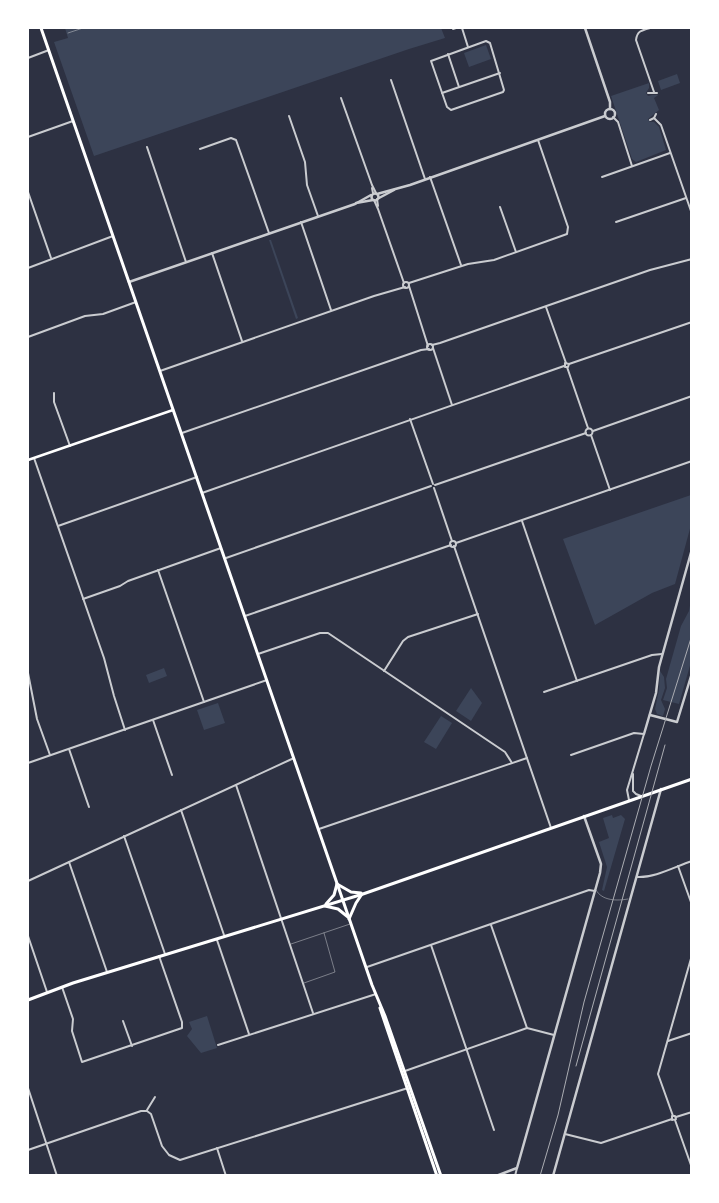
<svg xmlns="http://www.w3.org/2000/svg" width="719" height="1203" font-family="'PT Sans Narrow',sans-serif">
  <rect width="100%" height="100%" fill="#2d3142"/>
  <g fill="#3c4559">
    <path d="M65,28h376l4,10 -36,11 -315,107 -40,-114 14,-4z"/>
    <path d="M486,45l5,14 -22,8 -5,-14z"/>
    <path d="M677,74l3,9 -19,7 -3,-9z"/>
    <path d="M649,83v5l-3,5 2,3 4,-1h6l-4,3 5,12 -11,9 2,3h4l5,5 7,23 -30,12 -4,-3 -21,-63z"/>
    <path d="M269,240h2l27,78 -2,1z"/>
    <path d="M691,495v30l-16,59 -23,9 -57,32 -32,-86z"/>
    <path d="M691,600v62l-12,42 -16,-4 4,-12 -1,-9 15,-53 8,-15z"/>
    <path d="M164,668l3,8 -18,7 -3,-8z"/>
    <path d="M660,671l4,6 1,11 -4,12 4,9 -2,7 -6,-2 -2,-5 4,-19z"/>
    <path d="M471,688l11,15 -11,18 -15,-10z"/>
    <path d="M218,703l7,20 -21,7 -7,-20z"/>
    <path d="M441,716l11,7 -16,26 -12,-7z"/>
    <path d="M612,815l1,3 8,-3 4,4 -21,72 -2,-1 5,-23 -8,-25 10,-4 -6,-20z"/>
    <path d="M207,1016l10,32 -16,5 -14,-17 5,-7 -3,-7z"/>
  </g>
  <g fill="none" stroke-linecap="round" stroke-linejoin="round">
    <g stroke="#caccd0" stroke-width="0.5">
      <path d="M68,33l15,-5"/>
      <path d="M596,890c6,11 21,11 32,9"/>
      <path d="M291,944l59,-20"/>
      <path d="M304,983l31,-11 -11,-39"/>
    </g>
    <g stroke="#caccd0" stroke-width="2">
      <path d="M462,28l6,19"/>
      <path d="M650,28c-8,2 -13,3 -14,12l18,52"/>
      <path d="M453,29l3,-1"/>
      <path d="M486,41l4,2 14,47 -1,2 -52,18 -4,-3 -16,-46z"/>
      <path d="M448,54l11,33"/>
      <path d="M28,58l21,-8"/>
      <path d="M391,80l34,99"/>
      <path d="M442,93l58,-20"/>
      <path d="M648,93h9"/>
      <path d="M341,98l31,87 4,8"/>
      <path d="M289,116l16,46 2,23 11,31"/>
      <path d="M613,117l5,5 14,44"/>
      <path d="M654,118l7,7 31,89"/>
      <path d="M650,120l4,-2 2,-4"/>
      <path d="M28,137l45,-16"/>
      <path d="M147,147l39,115"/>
      <path d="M200,149l31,-11 5,2 33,93"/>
      <path d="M430,177l31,88"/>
      <path d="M602,177l68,-24"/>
      <path d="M372,188l1,5"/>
      <path d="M28,192l23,66"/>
      <path d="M377,199l1,7"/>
      <path d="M374,200l4,9 26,74"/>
      <path d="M500,207l16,45"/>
      <path d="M301,222l30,88"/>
      <path d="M616,222l70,-24"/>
      <path d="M212,253l30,88"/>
      <path d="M28,268l85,-32"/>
      <circle cx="406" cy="285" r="3"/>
      <path d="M409,283l59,-19 26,-4 73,-26 1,-7 -30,-87"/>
      <path d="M409,286l19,60"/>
      <path d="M546,307l20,56"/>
      <path d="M28,337l57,-21 18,-2 33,-12"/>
      <circle cx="430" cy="347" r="3"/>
      <path d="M432,345l8,-2 210,-73 42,-11"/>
      <path d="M433,348l19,57"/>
      <path d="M565,363l4,1 -1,3h-3z"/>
      <path d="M569,364l123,-42"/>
      <path d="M567,367l21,61"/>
      <path d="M160,371l214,-75 31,-9"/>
      <path d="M54,393v9l16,44"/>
      <path d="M410,419l23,65"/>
      <circle cx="589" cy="432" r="3.5"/>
      <path d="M593,431l99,-35"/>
      <path d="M182,433l239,-83 8,-1"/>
      <path d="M591,435l19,55"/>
      <path d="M34,458l70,200 10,38 11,34"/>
      <path d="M435,485l151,-52"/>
      <path d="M434,488l18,53"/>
      <path d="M202,493l362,-127"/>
      <path d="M522,521l55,160"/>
      <path d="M58,526l139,-49"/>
      <circle cx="453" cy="544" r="3"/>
      <path d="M456,543l236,-82"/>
      <path d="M454,546l97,282"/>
      <path d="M226,558l205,-72"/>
      <path d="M158,570l46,132"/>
      <path d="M83,599l37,-13 8,-5 93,-33"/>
      <path d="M245,616l206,-71"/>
      <path d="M258,654l62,-21h8l177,119 7,11"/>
      <path d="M384,671l19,-30 5,-4 70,-23"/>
      <path d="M28,673l9,46 13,36"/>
      <path d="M544,692l108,-37 10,-1"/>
      <path d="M153,720l19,55"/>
      <path d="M69,749l20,58"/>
      <path d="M571,755l63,-22 10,1 -17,56 2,10"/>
      <path d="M28,763l239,-83"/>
      <path d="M633,774v17l3,3 5,2"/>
      <path d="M236,785l77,228"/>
      <path d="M181,810l43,125"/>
      <path d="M319,829l208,-71"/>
      <path d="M124,836l41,118"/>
      <path d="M69,862l38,110"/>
      <path d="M678,866l14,39"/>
      <path d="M637,877c18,1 37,-10 55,-16"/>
      <path d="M28,881l266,-123"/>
      <path d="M491,925l36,103"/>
      <path d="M28,936l19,56"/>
      <path d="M217,940l32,94"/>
      <path d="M431,945l63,185"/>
      <path d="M367,967l222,-77 6,1"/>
      <path d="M62,987l11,32 -1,12 10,31 100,-34v-6l-23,-66"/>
      <path d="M123,1021l9,25"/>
      <path d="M668,1041l24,-8"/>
      <path d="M218,1045l158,-51"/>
      <path d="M405,1071l122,-43 27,7"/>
      <path d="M28,1088l29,88"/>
      <path d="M147,1110l8,-13"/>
      <path d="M672,1116h3l1,3 -4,1z"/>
      <path d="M673,1116l-15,-42 34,-119"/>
      <path d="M676,1117l16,-5"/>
      <path d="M675,1120l17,48"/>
      <path d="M565,1134l36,9 71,-24"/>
      <path d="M217,1148l9,28"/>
      <path d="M28,1150l113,-39h6l4,3 11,32 7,9 11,5 228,-72"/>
      <path d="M515,1176l2,-8"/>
    </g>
    <g stroke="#caccd0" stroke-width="2.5">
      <path d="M585,28l25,74v7"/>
      <circle cx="610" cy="114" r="5"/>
      <circle cx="375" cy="197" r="3.5"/>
      <path d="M377,194l33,-9 195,-69"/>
      <path d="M379,198l15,-8"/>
      <path d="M356,203l17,-3"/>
      <path d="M129,282l226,-78 16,-9"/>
      <path d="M650,715l27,7 15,-49"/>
      <path d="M644,734l12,-41 3,-26 33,-118"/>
      <path d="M496,1176l21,-8 83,-295 1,-9 -17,-48"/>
      <path d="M553,1176l108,-387"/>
    </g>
    <path stroke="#fff" stroke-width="2.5" d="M28,460l145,-50"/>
    <g stroke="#fff" stroke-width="3">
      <path d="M41,28l299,864 32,93 13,31 56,160"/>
      <path d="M337,884l14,8 10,1"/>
      <path d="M326,904l8,-9 3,-11"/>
      <path d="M325,906l13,3 10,8"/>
      <path d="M349,919l7,-16 6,-9"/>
      <path d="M28,1000l45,-17 290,-89 329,-115"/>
      <path d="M380,1008l57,168"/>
    </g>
    <g stroke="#abadb3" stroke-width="1">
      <path d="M576,1066l89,-321"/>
      <path d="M540,1176l18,-61 26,-113 67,-236 41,-131"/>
    </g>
  </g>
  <rect width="719" height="1203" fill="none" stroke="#ffffff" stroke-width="58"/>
</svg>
